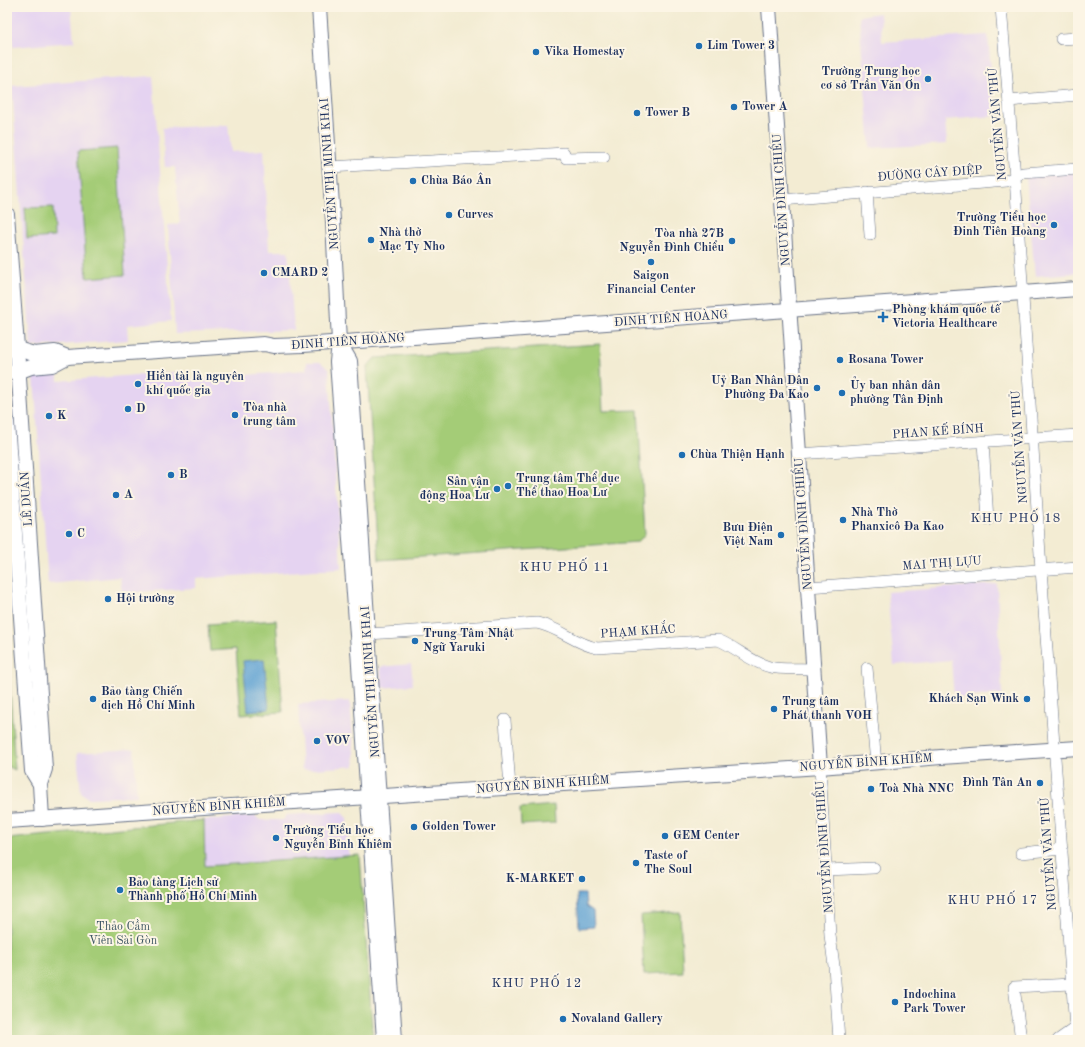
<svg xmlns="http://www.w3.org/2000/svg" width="1085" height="1047" font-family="'Old Standard TT',serif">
  <rect width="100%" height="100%" fill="#fcf5e5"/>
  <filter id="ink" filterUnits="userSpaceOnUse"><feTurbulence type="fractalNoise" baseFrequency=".025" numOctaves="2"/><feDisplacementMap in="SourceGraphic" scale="8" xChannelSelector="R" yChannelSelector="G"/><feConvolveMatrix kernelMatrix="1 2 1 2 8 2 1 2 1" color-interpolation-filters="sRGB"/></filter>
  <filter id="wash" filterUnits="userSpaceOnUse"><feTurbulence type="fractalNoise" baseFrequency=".012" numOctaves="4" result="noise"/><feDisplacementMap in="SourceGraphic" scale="16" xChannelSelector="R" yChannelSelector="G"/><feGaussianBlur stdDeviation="0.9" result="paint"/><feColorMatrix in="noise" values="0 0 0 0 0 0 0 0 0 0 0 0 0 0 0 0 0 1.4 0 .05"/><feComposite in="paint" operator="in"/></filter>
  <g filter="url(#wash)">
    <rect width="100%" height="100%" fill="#f3ecd3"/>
    <g fill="#e5d3f1">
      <path d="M10,7h61l3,35 -61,5z"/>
      <path d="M880,13l2,29 106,-7 7,81 -50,4 2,24 -77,4 -11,-132z"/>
      <path d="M153,76l18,245 -44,4 1,15 -97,7 -19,-261z"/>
      <path d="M228,125l3,27 33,-2 5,101h19l6,79 -119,4 -7,-109 12,-1 -5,-57h-10l-3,-39z"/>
      <path d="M1078,172v101l-43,3 -9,-100z"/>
      <path d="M307,362h13l9,7 12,199 -145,11v9l-74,5 -2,-16 -72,7 -14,-208 24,-2v7l119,-9 1,9 128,-11z"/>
      <path d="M997,584l5,110 -48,4 -3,-38 -57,5 -7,-73z"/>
      <path d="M411,664l2,21 -31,3 -2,-21z"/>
      <path d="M350,701l5,65 -53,4 -4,-66z"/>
      <path d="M134,749l3,47 -48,2 -8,-5 -4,-40z"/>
      <path d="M341,812l6,6 2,38 -144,10 -1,-46 51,-4 5,4h23l4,-5z"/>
    </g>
    <g fill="#a4cc77" stroke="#607e6a">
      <path d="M117,148l8,127 -38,3 -9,-127z"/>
      <path d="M53,207l1,30 -27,2 -2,-31z"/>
      <path d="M600,344l3,67 35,-1 7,124 -7,8 -259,18 -12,-193 8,-9z"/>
      <path d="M276,620l7,92 -42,3 -5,-66 -26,2 -2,-26z"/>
      <path d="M8,656l7,114 -8,-4v-109z"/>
      <path d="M554,805l1,18 -34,2 -1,-17z"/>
      <path d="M204,820l1,46 155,-11 13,185h-366v-201z"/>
      <path d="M680,912l3,60 -39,2 -3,-59z"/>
    </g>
    <g fill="#5ea2d3" stroke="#3c6898">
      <path d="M264,659l5,50 -21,2 -5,-50z"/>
      <path d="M577,894h8l1,12 7,5 1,16 -15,1z"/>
    </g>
  </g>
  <g filter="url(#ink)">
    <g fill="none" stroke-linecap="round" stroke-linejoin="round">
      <g stroke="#677187" stroke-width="12">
        <g id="minor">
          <path d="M1001,7l14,170 26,392 34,459"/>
          <path d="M1061,39l17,-1"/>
          <path d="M1009,101l69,-6"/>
          <path d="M330,167l234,-14 2,5 38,-1"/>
          <path d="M867,192l3,43"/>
          <path d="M782,200l224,-19 17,-8 55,-4"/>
          <path d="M983,442l5,78"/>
          <path d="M799,454l279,-19"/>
          <path d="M808,587l270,-20"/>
          <path d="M368,634l169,-11c22,4 38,21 60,25l121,-8c18,7 34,23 52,27 11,3 32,1 43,2"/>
          <path d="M867,668l9,95"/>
          <path d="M505,720l5,67"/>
          <path d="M820,767l10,168 4,31 5,74"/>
          <path d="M1021,853l41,-4"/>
          <path d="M826,870l48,-2"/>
          <path d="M1021,1040l-7,-53 57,-3"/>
          <path d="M1058,1040l20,-14"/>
        </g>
      </g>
      <g stroke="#677187" stroke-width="16">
        <g id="major">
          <path d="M319,7l14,214 6,121 -2,20 20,273 27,405"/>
          <path d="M769,7l51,760"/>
          <path d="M7,214l9,119 29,436 -5,15 2,35"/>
          <path d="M339,342l11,19 45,679"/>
          <path d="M7,350l10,-1 17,5 21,-2 12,5 197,-13 10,2 29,-1 775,-56"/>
          <path d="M7,372h11l13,-5 21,-2 15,-8"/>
          <path d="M7,422l25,349 8,13"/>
          <path d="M7,821l813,-54 121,-10 137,-9"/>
        </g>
      </g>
      <use href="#minor" stroke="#fff" stroke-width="11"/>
      <use href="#major" stroke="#fff" stroke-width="14"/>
    </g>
  </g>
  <g fill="#1f6fb2" stroke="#fcf5e5" stroke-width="1.5">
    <circle cx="699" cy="46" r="4"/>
    <circle cx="536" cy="52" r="4"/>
    <circle cx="928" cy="79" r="4"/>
    <circle cx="734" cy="107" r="4"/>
    <circle cx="637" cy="113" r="4"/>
    <circle cx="413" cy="181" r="4"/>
    <circle cx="449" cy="215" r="4"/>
    <circle cx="1054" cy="225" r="4"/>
    <circle cx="371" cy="240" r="4"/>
    <circle cx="732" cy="241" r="4"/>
    <circle cx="651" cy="262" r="4"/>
    <circle cx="264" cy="273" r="4"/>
    <path d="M881 311h4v4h4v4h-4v4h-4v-4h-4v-4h4z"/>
    <circle cx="840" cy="360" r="4"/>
    <circle cx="138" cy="384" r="4"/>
    <circle cx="817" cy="388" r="4"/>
    <circle cx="842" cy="393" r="4"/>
    <circle cx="128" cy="409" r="4"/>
    <circle cx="235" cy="415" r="4"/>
    <circle cx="49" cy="416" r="4"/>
    <circle cx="682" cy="455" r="4"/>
    <circle cx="171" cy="475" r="4"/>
    <circle cx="508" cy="486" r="4"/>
    <circle cx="497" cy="489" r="4"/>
    <circle cx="116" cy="495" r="4"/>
    <circle cx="843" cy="520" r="4"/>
    <circle cx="69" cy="534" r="4"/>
    <circle cx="781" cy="535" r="4"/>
    <circle cx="108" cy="599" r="4"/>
    <circle cx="415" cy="641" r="4"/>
    <circle cx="93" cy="699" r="4"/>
    <circle cx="1027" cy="699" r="4"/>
    <circle cx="774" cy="709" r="4"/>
    <circle cx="317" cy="741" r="4"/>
    <circle cx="1040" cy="783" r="4"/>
    <circle cx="871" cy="789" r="4"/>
    <circle cx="414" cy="827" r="4"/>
    <circle cx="665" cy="836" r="4"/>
    <circle cx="276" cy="838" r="4"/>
    <circle cx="636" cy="863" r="4"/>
    <circle cx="582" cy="879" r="4"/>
    <circle cx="120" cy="890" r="4"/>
    <circle cx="895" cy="1002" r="4"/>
    <circle cx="563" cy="1019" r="4"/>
  </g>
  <g text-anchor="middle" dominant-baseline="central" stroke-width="4" stroke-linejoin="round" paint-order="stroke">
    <g font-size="12" font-weight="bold" fill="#1b2f5e" stroke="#fcf5e5" text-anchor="start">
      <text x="707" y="46">Lim Tower 3</text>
      <text x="544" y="52">Vika Homestay</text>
      <text x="920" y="72" text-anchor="end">Trường Trung học<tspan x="920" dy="14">cơ sở Trần Văn Ơn</tspan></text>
      <text x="742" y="107">Tower A</text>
      <text x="645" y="113">Tower B</text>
      <text x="421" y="181">Chùa Báo Ân</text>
      <text x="457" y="215">Curves</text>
      <text x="1046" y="218" text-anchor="end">Trường Tiểu học<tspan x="1046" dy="14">Đinh Tiên Hoàng</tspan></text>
      <text x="379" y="233">Nhà thờ<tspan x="379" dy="14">Mạc Ty Nho</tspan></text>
      <text x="724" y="234" text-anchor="end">Tòa nhà 27B<tspan x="724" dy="14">Nguyễn Đình Chiểu</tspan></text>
      <text x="272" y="273">CMARD 2</text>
      <text x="651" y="276" text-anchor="middle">Saigon<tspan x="651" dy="14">Financial Center</tspan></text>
      <text x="892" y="310">Phòng khám quốc tế<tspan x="892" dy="14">Victoria Healthcare</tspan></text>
      <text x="848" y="360">Rosana Tower</text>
      <text x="146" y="377">Hiền tài là nguyên<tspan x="146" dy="14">khí quốc gia</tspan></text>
      <text x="809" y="381" text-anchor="end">Uỷ Ban Nhân Dân<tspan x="809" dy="14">Phường Đa Kao</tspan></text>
      <text x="850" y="386">Ủy ban nhân dân<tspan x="850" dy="14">phường Tân Định</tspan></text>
      <text x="243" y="408">Tòa nhà<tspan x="243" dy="14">trung tâm</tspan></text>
      <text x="136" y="409">D</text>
      <text x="57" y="416">K</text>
      <text x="690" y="455">Chùa Thiện Hạnh</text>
      <text x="179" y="475">B</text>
      <text x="516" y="479">Trung tâm Thể dục<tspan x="516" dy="14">Thể thao Hoa Lư</tspan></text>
      <text x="489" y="482" text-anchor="end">Sân vận<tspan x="489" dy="14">động Hoa Lư</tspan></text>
      <text x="124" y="495">A</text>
      <text x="851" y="513">Nhà Thờ<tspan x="851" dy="14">Phanxicô Đa Kao</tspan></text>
      <text x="773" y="528" text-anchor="end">Bưu Điện<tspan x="773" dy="14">Việt Nam</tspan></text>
      <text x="77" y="534">C</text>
      <text x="116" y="599">Hội trường</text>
      <text x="423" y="634">Trung Tâm Nhật<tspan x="423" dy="14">Ngữ Yaruki</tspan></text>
      <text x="101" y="692">Bảo tàng Chiến<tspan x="101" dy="14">dịch Hồ Chí Minh</tspan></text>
      <text x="1019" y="699" text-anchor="end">Khách Sạn Wink</text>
      <text x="782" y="702">Trung tâm<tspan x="782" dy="14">Phát thanh VOH</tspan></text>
      <text x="325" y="741">VOV</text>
      <text x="1032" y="783" text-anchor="end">Đình Tân An</text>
      <text x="879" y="789">Toà Nhà NNC</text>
      <text x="422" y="827">Golden Tower</text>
      <text x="284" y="831">Trường Tiểu học<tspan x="284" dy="14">Nguyễn Bỉnh Khiêm</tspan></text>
      <text x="673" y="836">GEM Center</text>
      <text x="644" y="856">Taste of<tspan x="644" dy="14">The Soul</tspan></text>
      <text x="574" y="879" text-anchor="end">K-MARKET</text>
      <text x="128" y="883">Bảo tàng Lịch sử<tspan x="128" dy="14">Thành phố Hồ Chí Minh</tspan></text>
      <text x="903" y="995">Indochina<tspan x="903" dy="14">Park Tower</tspan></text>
      <text x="571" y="1019">Novaland Gallery</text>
    </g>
    <g font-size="12" fill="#1b2f5e" stroke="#fcf5e5">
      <text transform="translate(998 124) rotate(-95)">NGUYỄN VĂN THỦ</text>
      <text transform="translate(330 174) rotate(-94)">NGUYỄN THỊ MINH KHAI</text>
      <text transform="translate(930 174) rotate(-4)">ĐƯỜNG CÂY ĐIỆP</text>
      <text transform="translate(782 200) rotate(-94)">NGUYỄN ĐÌNH CHIỂU</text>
      <text transform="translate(671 319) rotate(-4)">ĐINH TIÊN HOÀNG</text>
      <text transform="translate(348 342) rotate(-4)">ĐINH TIÊN HOÀNG</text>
      <text transform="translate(938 432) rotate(-4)">PHAN KẾ BÍNH</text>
      <text transform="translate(1020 447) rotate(-94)">NGUYỄN VĂN THỦ</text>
      <text transform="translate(27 499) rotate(-94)">LÊ DUẨN</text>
      <text transform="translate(804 524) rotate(-94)">NGUYỄN ĐÌNH CHIỂU</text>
      <text transform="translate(942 564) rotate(-4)">MAI THỊ LỰU</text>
      <text transform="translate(638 632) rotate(-4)">PHẠM KHẮC</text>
      <text transform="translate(371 682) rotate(-94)">NGUYỄN THỊ MINH KHAI</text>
      <text transform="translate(866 763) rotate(-4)">NGUYỄN BỈNH KHIÊM</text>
      <text transform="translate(543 785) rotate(-4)">NGUYỄN BỈNH KHIÊM</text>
      <text transform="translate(219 807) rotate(-4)">NGUYỄN BỈNH KHIÊM</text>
      <text transform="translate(825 847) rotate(-94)">NGUYỄN ĐÌNH CHIỂU</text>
      <text transform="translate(1049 854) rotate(-94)">NGUYỄN VĂN THỦ</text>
    </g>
    <g font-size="12" fill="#3d5664" stroke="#fcf5e5">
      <text x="123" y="927">Thảo Cầm<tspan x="123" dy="14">Viên Sài Gòn</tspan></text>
    </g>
    <g font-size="13" letter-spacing="1" fill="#1b2f5e" stroke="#fcf5e5">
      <text x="1016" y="518">KHU PHỐ 18</text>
      <text x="565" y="567">KHU PHỐ 11</text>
      <text x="993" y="900">KHU PHỐ 17</text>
      <text x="537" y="983">KHU PHỐ 12</text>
    </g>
  </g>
  <rect width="1085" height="1047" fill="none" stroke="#fcf5e5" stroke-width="24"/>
</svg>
